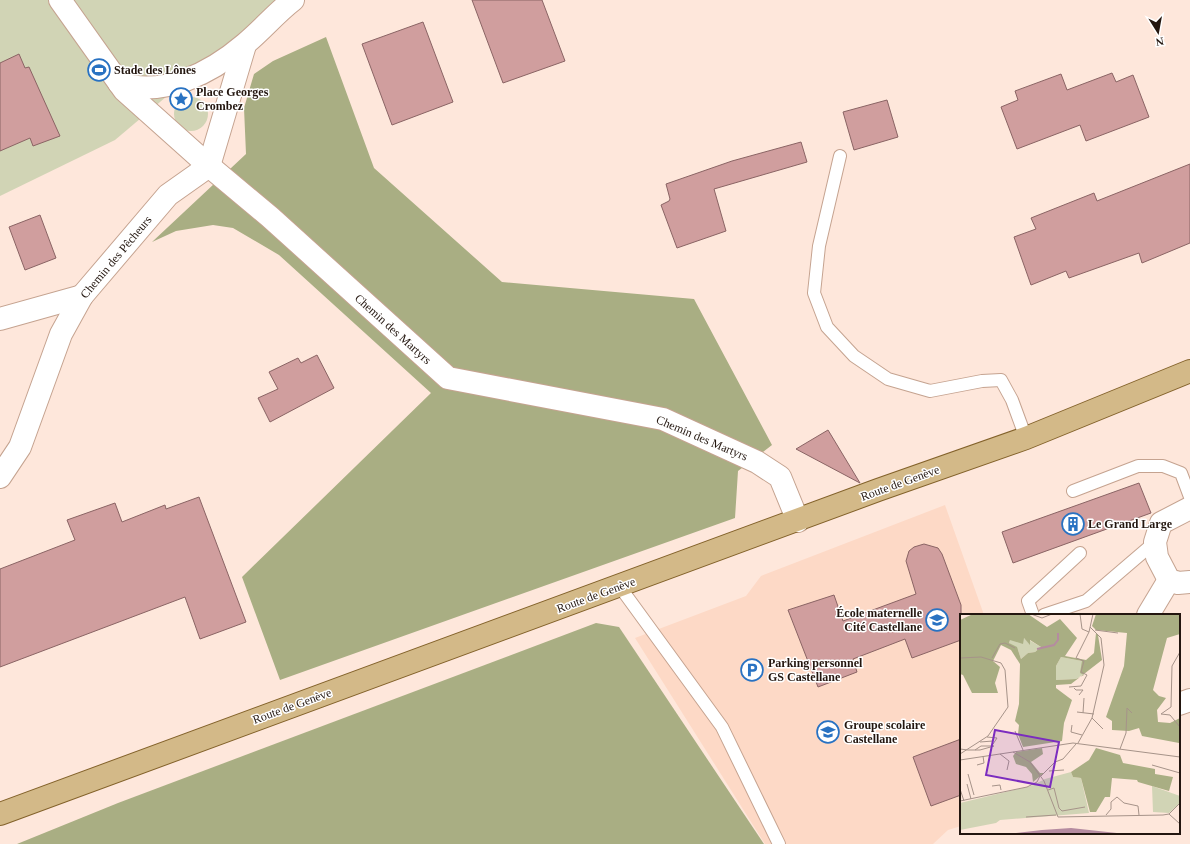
<svg xmlns="http://www.w3.org/2000/svg" width="1190" height="844" font-family="Georgia,serif">
  <rect width="100%" height="100%" fill="#fee7db"/>
  <path fill="#fdd9c6" d="M945,505l39,110h-23v211l-13,4 -15,14h-168l-130,-206 111,-42 15,-20z"/>
  <g fill="#d1d4b5">
    <path d="M0,0h281l-166,140 -115,56z"/>
    <circle cx="191" cy="114" r="17"/>
  </g>
  <g fill="#a9ae83">
    <path d="M326,37l48,131 128,114 192,17 78,146 -34,26 -3,47 -455,162 -38,-103 189,-184 -152,-138 -46,-27 -20,-3 -37,6 -24,11 94,-88 -2,-46 10,-34 19,-13z"/>
    <path d="M596,623l23,4 145,217h-747l101,-41z"/>
  </g>
  <g fill="#d09e9e" stroke="#8a6464">
    <path d="M472,0h70l23,61 -62,22z"/>
    <path d="M423,22l30,80 -61,23 -30,-81z"/>
    <path d="M19,54l6,14 4,-1 31,69 -27,10 -3,-8 -30,13v-88z"/>
    <path d="M1112,73l4,9 17,-7 16,42 -63,24 -6,-16 -63,24 -16,-42 17,-7 -3,-9 46,-17 6,16z"/>
    <path d="M887,100l11,37 -44,13 -11,-38z"/>
    <path d="M801,142l6,20 -93,27 12,42 -49,17 -16,-43 8,-4 1,-2 -4,-15 66,-23z"/>
    <path d="M1190,164v79l-48,20 -3,-10 -70,25 -3,-7 -35,14 -17,-48 22,-8 -5,-11 63,-25 3,8z"/>
    <path d="M40,215l16,43 -31,12 -16,-43z"/>
    <path d="M317,355l17,33 -64,34 -12,-24 20,-9 -9,-17 29,-14 3,5z"/>
    <path d="M828,430l32,53 -64,-34z"/>
    <path d="M1139,483l12,30 -138,50 -11,-31z"/>
    <path d="M199,497l47,125 -46,17 -15,-42 -185,70v-98l75,-29 -8,-20 48,-17 7,19 43,-17 1,4z"/>
    <path d="M924,544l14,4 4,6 19,51v35l-49,18 -7,-19 -52,20 4,13 -39,15 -30,-77 46,-15 9,26 73,-27 -10,-33 3,-10 5,-4z"/>
    <path d="M961,739v56l-30,11 -18,-49z"/>
  </g>
  <g fill="none" stroke-linecap="round" stroke-linejoin="round">
    <g stroke="#c5a390" stroke-width="14">
      <g id="lane">
        <path d="M840,156l-21,90 -5,47 13,34 27,29 34,23 42,12 52,-10 19,-1 11,20 14,38"/>
        <path d="M1073,491l65,-25h25l18,7 9,24"/>
        <path d="M620,587l102,140 57,117"/>
        <path d="M1033,615l-5,-14 52,-48"/>
        <path d="M1044,615l42,-14 69,-59"/>
      </g>
    </g>
    <g stroke="#c5a390" stroke-width="24">
      <g id="street">
        <path d="M60,0l64,90 85,76 61,51 178,161 215,41 94,43 23,15 18,44"/>
        <path d="M119,83c44,15 92,-10 126,-39 17,-14 31,-31 48,-44"/>
        <path d="M209,166l36,-121"/>
        <path d="M0,319l82,-23"/>
        <path d="M0,477l20,-30 41,-113 21,-38 86,-101 41,-29"/>
        <path d="M1190,508l-29,15 -6,19 2,15 12,23 9,3 12,-1"/>
        <path d="M1148,615l21,-35"/>
        <path d="M1179,704l11,-4"/>
      </g>
    </g>
    <g stroke="#83622a" stroke-width="24">
      <path id="primary" d="M0,814l878,-324 148,-52 164,-67"/>
    </g>
    <use href="#lane" stroke="#fff" stroke-width="12"/>
    <use href="#street" stroke="#fff" stroke-width="22"/>
    <use href="#primary" stroke="#d3b988" stroke-width="22"/>
  </g>
  <defs>
    <g id="stadium-ring" transform="scale(1.15)"><circle r="9.5" fill="#fff" stroke="#2972c2" stroke-width="1.5"/><path d="M0-5a6.5 5 0 1 0 0 10a6.5 5 0 1 0 0-10ZM-3.5-1.8h7v3.6h-7Z" fill="#2972c2"/></g>
    <g id="sight-ring" transform="scale(1.15)"><circle r="9.5" fill="#fff" stroke="#2972c2" stroke-width="1.5"/><path d="M0-6L1.8-2.2L6-1.7L2.9 1.2L3.7 5.4L0 3.3L-3.7 5.4L-2.9 1.2L-6-1.7L-1.8-2.2Z" fill="#2972c2"/></g>
    <g id="building-ring" transform="scale(1.15)"><circle r="9.5" fill="#fff" stroke="#2972c2" stroke-width="1.5"/><path d="M-4-6H4V6H1V3H-1V6H-4ZM-2.5-4.3h1.7v1.8h-1.7ZM.8-4.3h1.7v1.8H.8ZM-2.5-1h1.7V.8h-1.7ZM.8-1h1.7V.8H.8Z" fill="#2972c2"/></g>
    <g id="school-ring" transform="scale(1.15)"><circle r="9.5" fill="#fff" stroke="#2972c2" stroke-width="1.5"/><path d="M0-5L7-2L0 1L-7-2ZM-4 1L0 2.5L4 1V4Q0 6-4 4Z" fill="#2972c2"/></g>
    <g id="parking-ring" transform="scale(1.15)"><circle r="9.5" fill="#fff" stroke="#2972c2" stroke-width="1.5"/><path d="M-3.5-5.5H1a3.5 3.5 0 0 1 0 7H-1V5.5H-3.5ZM-1-3.4V-.6H.8a1.4 1.4 0 0 0 0-2.8Z" fill="#2972c2"/></g>
  </defs>
  <g fill-rule="evenodd">
    <use href="#stadium-ring" x="99" y="70"/>
    <use href="#sight-ring" x="181" y="99"/>
    <use href="#building-ring" x="1073" y="524"/>
    <use href="#school-ring" x="937" y="620"/>
    <use href="#parking-ring" x="752" y="670"/>
    <use href="#school-ring" x="828" y="732"/>
  </g>
  <g text-anchor="middle" dominant-baseline="central" stroke-width="3" stroke-linejoin="round" paint-order="stroke">
    <g font-size="12" font-weight="bold" fill="#23160f" stroke="#fff" text-anchor="start">
      <text x="114" y="70">Stade des Lônes</text>
      <text x="196" y="92">Place Georges<tspan x="196" dy="14">Crombez</tspan></text>
      <text x="1088" y="524">Le Grand Large</text>
      <text x="922" y="613" text-anchor="end">École maternelle<tspan x="922" dy="14">Cité Castellane</tspan></text>
      <text x="768" y="663">Parking personnel<tspan x="768" dy="14">GS Castellane</tspan></text>
      <text x="844" y="725">Groupe scolaire<tspan x="844" dy="14">Castellane</tspan></text>
    </g>
    <g font-size="12" fill="#23160f" stroke="#fff">
      <text transform="translate(116 257) rotate(-50)">Chemin des Pêcheurs</text>
      <text transform="translate(393 329) rotate(42)">Chemin des Martyrs</text>
      <text transform="translate(702 438) rotate(23)">Chemin des Martyrs</text>
      <text transform="translate(900 483) rotate(-20)">Route de Genève</text>
      <text transform="translate(596 595) rotate(-20)">Route de Genève</text>
      <text transform="translate(292 706) rotate(-20)">Route de Genève</text>
    </g>
  </g>
  <g transform="translate(960 614)">
    <rect width="220" height="220" fill="#fee7db"/>
    <path d="M64,24l6,6 -1,-4 12,7 -6,5 -7,1 -7,6 -3,-9 -9,-7 1,-3zM101,43l21,4 2,13 -8,5 -20,1v-14zM111,158l2,5 8,1 8,35 -89,7 -4,3 -36,7v-27l71,-17 14,-7zM192,172l28,10v7l-11,10 -16,-1z" fill="#d1d4b5"/>
    <path d="M13,0h55l19,13 13,-8 17,19 -12,18 21,4 8,-7 2,-20 2,2 4,25 -31,24 -15,1v3l16,12 -8,23 -2,18 -39,6 -5,-13 1,-9 -4,-4 4,-17 1,-40 -9,-14 -10,-5 -8,16 7,6 -5,16 3,10h-26l-9,-18 -3,-1v-54zM64,24l6,7v-5l11,7 -6,5 -7,1 -7,6 -4,-12 -8,-4 1,-3 13,4zM101,43l21,4 -2,12 4,2 -8,4 -20,1v-14zM136,0h84v20l-13,4 -14,52 6,6 7,2 -9,12 1,12 12,1 10,-5 -1,25 -37,-7 -3,-8 -10,3 -17,-1v-9l-6,-4 18,-51 3,-33 -31,-3 -4,-4zM82,134l1,6 -12,8 9,11h4l-11,9 -1,-8 -6,-7 -10,-3 -3,-8 3,-4zM136,134l24,7 3,8 32,6v5l18,3 -4,14 -31,-9 -1,-2 -25,-2 -2,19h-5l-9,15h-6l-9,-34 -8,-1 -2,-5 18,-12z" fill="#a9ae83" fill-rule="evenodd"/>
    <path d="M111,214l55,6h-118l34,-4z" fill="#b58ba0"/>
    <path fill="none" stroke="#b58ba0" stroke-width="2" d="M77,35l17,-4 4,-5v-7"/>
    <path fill="none" stroke="#a69389" stroke-width="1" d="M71,0l11,4 10,-4M135,16l23,3M129,18l4,-18M220,38l-8,14 -1,41 -10,7 9,1 10,12M0,44l21,-1 20,6 4,7 3,37 -20,29 -28,18M32,44l8,-14 5,-1 10,5M109,73l12,-1 6,-11 -6,-3 3,-11 -8,-3 13,-26 -7,-3 -2,-15M114,74l2,2h7l-4,5M117,98l17,2M123,99l1,-15M132,104l11,11M112,111l-1,7 11,3M55,117l8,19M27,123l10,1 -4,6M20,128l13,-1M118,129l14,-25 12,-53 -3,-27 -11,-11M0,135l8,1h12l14,-4h-13l-6,4M160,135l6,-16 1,-25 5,5M53,138l17,10 14,19 14,36 105,-2 6,-1 11,-11M40,140l9,7 -2,9M0,146l113,-17 107,14M17,151l7,-2 -1,-7M192,151l28,8M89,157l15,-1M8,160l6,21M81,162l14,-14 8,-3 13,-15M7,170l4,15M32,172l8,-1 1,5M0,175l4,12M88,176l6,-2 5,20 3,3 23,-4M0,187l67,-14 10,-5 3,-6M209,200l11,10M146,201l5,-6v-7l6,-5 7,6 14,3 1,9M66,203l30,-2"/>
    <path fill="#7b2cbf" fill-opacity="0.15" stroke="#7b2cbf" stroke-width="2" d="M35,116l64,12 -9,45 -64,-12z"/>
    <rect width="220" height="220" fill="none" stroke="#23160f" stroke-width="2"/>
  </g>
  <g transform="translate(1158 32) rotate(169)" stroke="#ffffff" stroke-width="3" paint-order="stroke">
  <path d="M0-3L7 15L0 10L-7 15Z" fill="#23160f"/>
  <text y="-6" font-size="11" font-weight="bold" text-anchor="middle" fill="#23160f">N</text>
  </g>
</svg>
